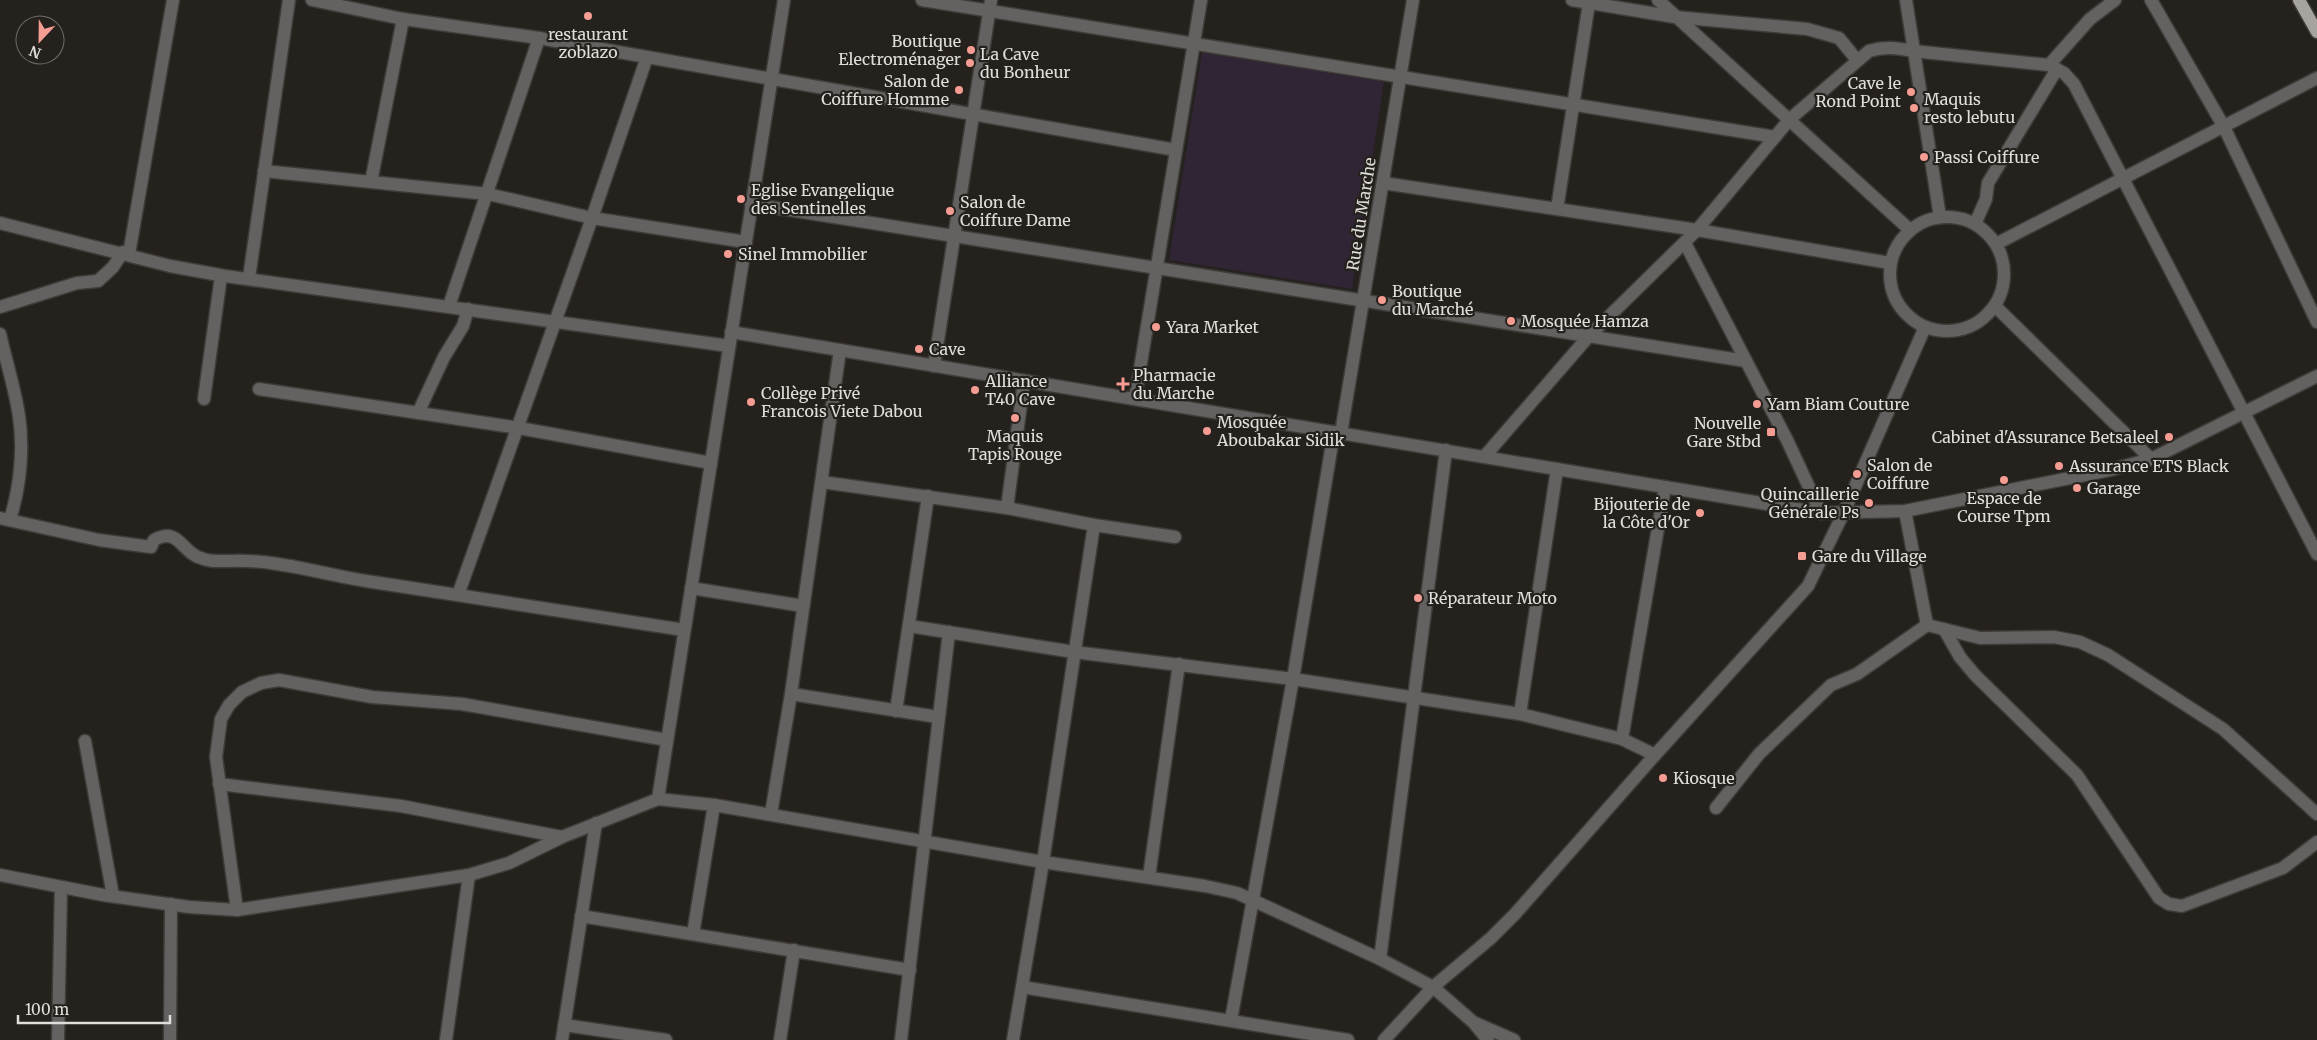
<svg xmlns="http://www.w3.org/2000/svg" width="2317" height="1040" font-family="Merriweather,serif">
  <rect width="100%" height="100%" fill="#25211d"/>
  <path fill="#2f2534" d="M1202,52l182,30 -32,207 -183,-29z"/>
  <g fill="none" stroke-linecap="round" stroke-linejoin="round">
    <g stroke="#3f3b38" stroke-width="15">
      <g id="minor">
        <path d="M312,0l91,19 136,19 637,112"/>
        <path d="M922,0l853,137"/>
        <path d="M1572,0l103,17 132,12 32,9 18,22"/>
        <path d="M1658,0l252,230"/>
        <path d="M1906,0l34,217"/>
        <path d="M2151,0l73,127 93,195"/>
        <path d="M2049,65l41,-46 25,-19"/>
        <path d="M264,171l224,23 104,24 154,24"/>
        <path d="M371,182l32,-163"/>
        <path d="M1383,183l314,47 193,33"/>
        <path d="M751,204l995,157"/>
        <path d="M1557,209l32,-206"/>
        <circle cx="1947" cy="274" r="57"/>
        <path d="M0,223l170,43 55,10 504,70"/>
        <path d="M1975,224l11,-25 2,-16 69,-114"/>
        <path d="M1685,243l102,197 34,73"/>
        <path d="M1996,244l321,-166"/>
        <path d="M129,254l44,-254"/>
        <path d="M249,278l40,-278"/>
        <path d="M449,306l90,-268"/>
        <path d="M1995,306l156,153"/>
        <path d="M0,307l77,-24 21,-2 15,-14 10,-15"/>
        <path d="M731,332l1090,181 84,-2 205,-41 41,-11 166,-83"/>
        <path d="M0,334c6,27 15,55 19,82 5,33 1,72 -9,103"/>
        <path d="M934,366l57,-366"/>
        <path d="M259,389l260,39 192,35"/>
        <path d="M204,399l17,-123"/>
        <path d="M1135,399l66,-399"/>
        <path d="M418,413l26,-56 19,-31 5,-17"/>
        <path d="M1341,433l72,-433"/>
        <path d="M1484,457l105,-121 108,-106 93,-111 79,-68c16,-5 28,-3 44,0l136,14 15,8 10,11 243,470"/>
        <path d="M822,482l185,26 87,17 81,12"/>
        <path d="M1007,508l17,-127"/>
        <path d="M0,518l99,22 52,7 3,-7c24,-13 27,10 44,17 11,5 21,4 33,4 45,-2 91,13 135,20 106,16 212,33 318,49"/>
        <path d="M691,588l112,18"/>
        <path d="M458,595l134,-377 55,-161"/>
        <path d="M1927,625l53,13 74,-1 26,5 28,13 115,74 94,85"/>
        <path d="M909,626l165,26 219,27 227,35 102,25 33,16"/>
        <path d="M1944,629l16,28 15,18 102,100 82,123 10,6 13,2 101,-38 34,-26"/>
        <path d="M791,694l147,23"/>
        <path d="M896,711l32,-215"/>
        <path d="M1520,714l37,-245"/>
        <path d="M1622,739l43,-252"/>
        <path d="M85,741l28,155"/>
        <path d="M219,784l182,22 161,31"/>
        <path d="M658,799l126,-799"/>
        <path d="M1716,808l43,-54 72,-69 26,-11 70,-49 -22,-114"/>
        <path d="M771,814l20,-120 49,-344"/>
        <path d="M0,875l103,20 86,12 48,3 232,-35 40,-12 53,-26 96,-38 56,6 329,57 162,24 32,7 143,66 53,28 40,35 15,18"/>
        <path d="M1149,877l30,-213"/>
        <path d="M237,910l-21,-153 5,-38 8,-14 13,-13 19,-9 18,-3 93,17 90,7 205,36"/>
        <path d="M581,916l329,54"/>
        <path d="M693,934l21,-129"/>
        <path d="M1380,959l66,-509"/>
        <path d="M1022,987l326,53"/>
        <path d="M1231,1020l62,-341 41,-247"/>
        <path d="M1475,1023l39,17"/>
        <path d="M564,1025l102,15"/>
        <path d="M58,1040l3,-153"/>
        <path d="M170,1040l1,-136"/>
        <path d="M446,1040l23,-165"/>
        <path d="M562,1040l34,-217"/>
        <path d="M780,1040l14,-90"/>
        <path d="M901,1040l48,-408"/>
        <path d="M1013,1040l30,-178 51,-337"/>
        <path d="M1384,1040l49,-53 58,-49 24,-24 140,-159 153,-169 36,-74 81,-185"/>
      </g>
    </g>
    <g stroke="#3f3b38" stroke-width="15">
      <path id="major" d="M2299,0l18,32"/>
    </g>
    <use href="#minor" stroke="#646260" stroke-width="12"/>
    <use href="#major" stroke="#a7a39e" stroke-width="12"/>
  </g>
  <g fill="#f59c93" stroke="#25211d" stroke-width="2">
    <circle cx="588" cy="16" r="5"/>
    <circle cx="971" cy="50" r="5"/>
    <circle cx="970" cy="63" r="5"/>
    <circle cx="959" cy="90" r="5"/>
    <circle cx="1911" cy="92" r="5"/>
    <circle cx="1914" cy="108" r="5"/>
    <circle cx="1924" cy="157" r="5"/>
    <circle cx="741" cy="199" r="5"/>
    <circle cx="950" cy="211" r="5"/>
    <circle cx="728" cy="254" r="5"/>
    <circle cx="1382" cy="300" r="5"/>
    <circle cx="1511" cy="321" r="5"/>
    <circle cx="1156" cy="327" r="5"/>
    <circle cx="919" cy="349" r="5"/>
    <path d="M1120.5 376.5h5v5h5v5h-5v5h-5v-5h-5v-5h5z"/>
    <circle cx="975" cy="390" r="5"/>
    <circle cx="751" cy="402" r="5"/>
    <circle cx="1757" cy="404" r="5"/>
    <circle cx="1015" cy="418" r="5"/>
    <circle cx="1207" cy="431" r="5"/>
    <rect x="1766" y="427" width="10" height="10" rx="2.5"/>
    <circle cx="2169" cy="437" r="5"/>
    <circle cx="2059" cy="466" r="5"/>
    <circle cx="1857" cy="474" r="5"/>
    <circle cx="2004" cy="480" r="5"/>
    <circle cx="2077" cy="488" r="5"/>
    <circle cx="1869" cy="503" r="5"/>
    <circle cx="1700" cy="513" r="5"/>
    <rect x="1797" y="551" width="10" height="10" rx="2.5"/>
    <circle cx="1418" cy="598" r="5"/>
    <circle cx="1663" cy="778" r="5"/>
  </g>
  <g text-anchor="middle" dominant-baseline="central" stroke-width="4.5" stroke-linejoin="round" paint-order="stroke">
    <g font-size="16" fill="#e0dedb" stroke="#25211d" text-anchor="start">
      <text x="588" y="34" text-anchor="middle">restaurant<tspan x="588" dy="18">zoblazo</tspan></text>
      <text x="961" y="41" text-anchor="end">Boutique<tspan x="961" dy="18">Electroménager</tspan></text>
      <text x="980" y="54">La Cave<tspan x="980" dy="18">du Bonheur</tspan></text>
      <text x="949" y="81" text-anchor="end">Salon de<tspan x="949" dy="18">Coiffure Homme</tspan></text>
      <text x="1901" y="83" text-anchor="end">Cave le<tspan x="1901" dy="18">Rond Point</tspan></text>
      <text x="1924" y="99">Maquis<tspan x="1924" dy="18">resto lebutu</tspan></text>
      <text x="1934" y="157">Passi Coiffure</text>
      <text x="751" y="190">Eglise Evangelique<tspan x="751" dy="18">des Sentinelles</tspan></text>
      <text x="960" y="202">Salon de<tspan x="960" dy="18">Coiffure Dame</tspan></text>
      <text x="738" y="254">Sinel Immobilier</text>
      <text x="1392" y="291">Boutique<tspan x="1392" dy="18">du Marché</tspan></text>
      <text x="1521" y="321">Mosquée Hamza</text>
      <text x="1166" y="327">Yara Market</text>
      <text x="929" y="349">Cave</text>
      <text x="1133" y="375">Pharmacie<tspan x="1133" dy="18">du Marche</tspan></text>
      <text x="985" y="381">Alliance<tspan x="985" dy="18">T40 Cave</tspan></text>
      <text x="761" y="393">Collège Privé<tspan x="761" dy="18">Francois Viete Dabou</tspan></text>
      <text x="1767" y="404">Yam Biam Couture</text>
      <text x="1217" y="422">Mosquée<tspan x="1217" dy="18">Aboubakar Sidik</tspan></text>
      <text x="1761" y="423" text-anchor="end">Nouvelle<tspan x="1761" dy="18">Gare Stbd</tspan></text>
      <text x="1015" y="436" text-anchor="middle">Maquis<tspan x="1015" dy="18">Tapis Rouge</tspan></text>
      <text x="2159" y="437" text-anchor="end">Cabinet d'Assurance Betsaleel</text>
      <text x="1867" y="465">Salon de<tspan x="1867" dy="18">Coiffure</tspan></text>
      <text x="2069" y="466">Assurance ETS Black</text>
      <text x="2087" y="488">Garage</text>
      <text x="1859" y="494" text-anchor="end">Quincaillerie<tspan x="1859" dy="18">Générale Ps</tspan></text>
      <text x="2004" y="498" text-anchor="middle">Espace de<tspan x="2004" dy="18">Course Tpm</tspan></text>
      <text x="1690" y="504" text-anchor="end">Bijouterie de<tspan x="1690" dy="18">la Côte d'Or</tspan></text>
      <text x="1812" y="556">Gare du Village</text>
      <text x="1428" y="598">Réparateur Moto</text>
      <text x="1673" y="778">Kiosque</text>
    </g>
    <g font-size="16" fill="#e0dedb" stroke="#25211d">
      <text transform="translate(1361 214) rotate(-81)">Rue du Marche</text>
    </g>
  </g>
  <g transform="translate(40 40) rotate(202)"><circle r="24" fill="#25211d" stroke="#706d69"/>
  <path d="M0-4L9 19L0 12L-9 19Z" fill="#f59c93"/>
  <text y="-8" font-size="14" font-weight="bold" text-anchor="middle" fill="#e0dedb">N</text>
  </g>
  <path d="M18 1015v8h152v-8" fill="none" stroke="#e0dedb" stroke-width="2.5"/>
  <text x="25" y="1015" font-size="15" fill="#e0dedb" stroke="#25211d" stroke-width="4" paint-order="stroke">100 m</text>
</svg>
